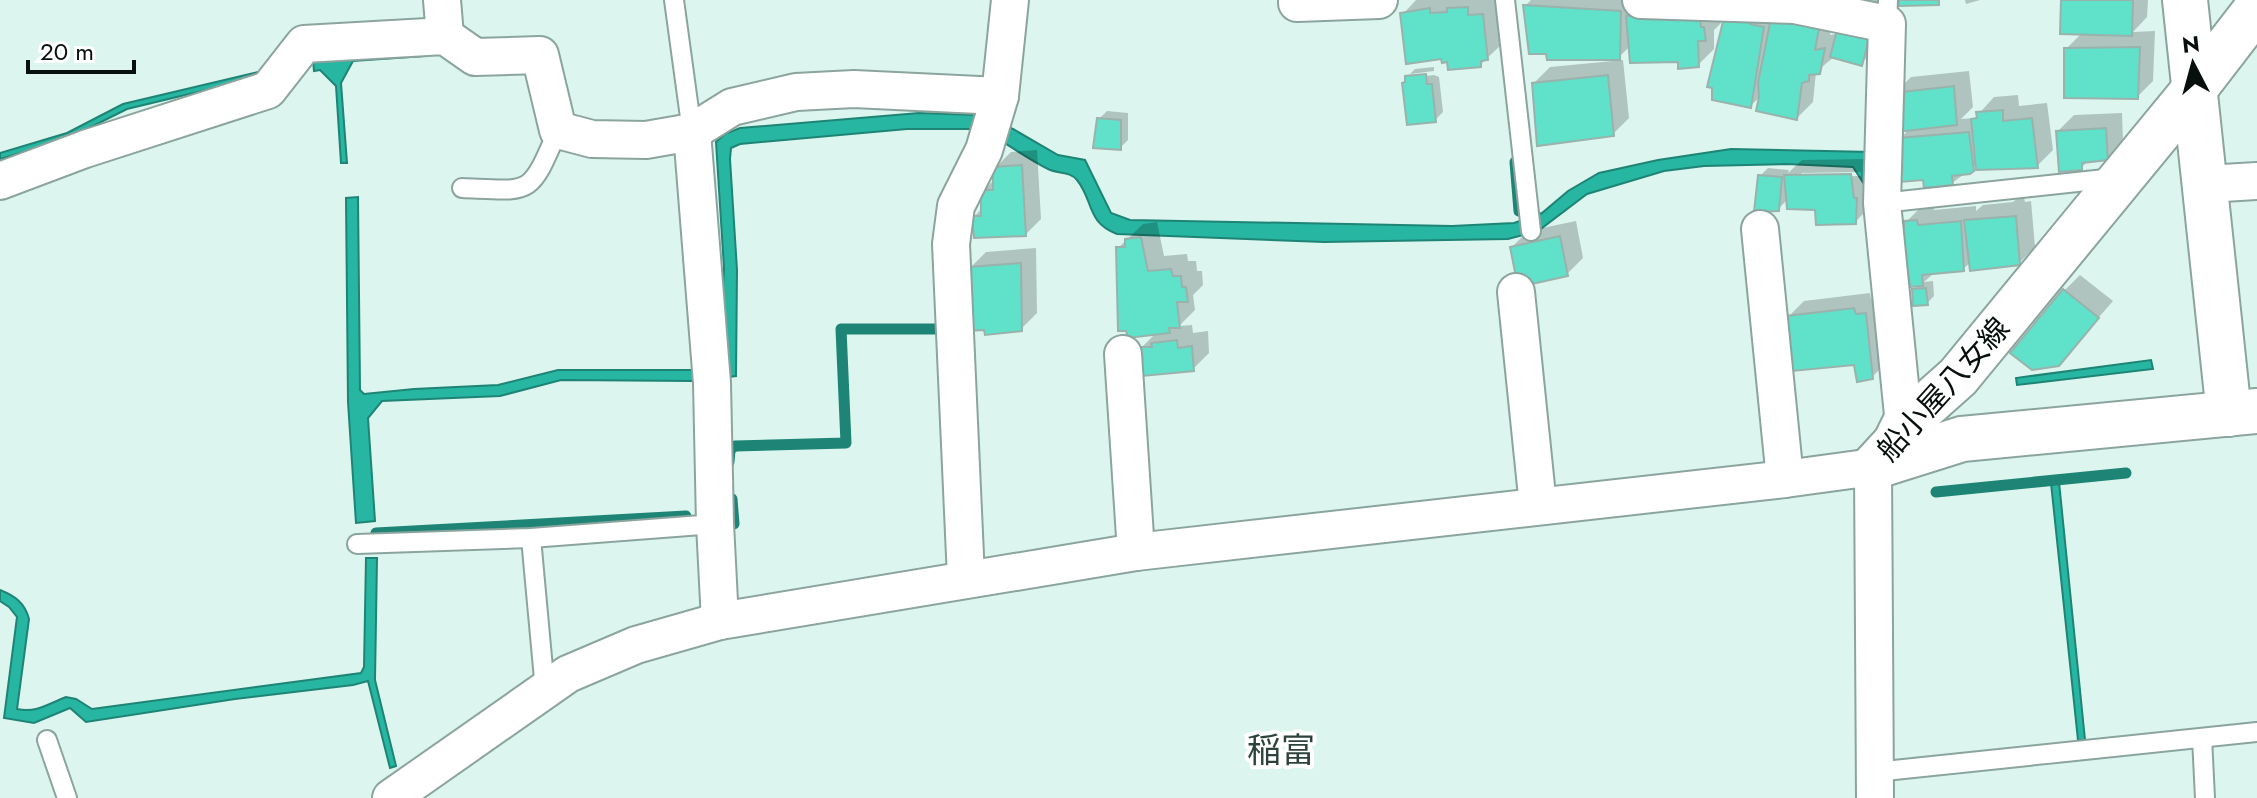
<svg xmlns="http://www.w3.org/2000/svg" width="2257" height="798" font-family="Jost,'Noto Sans JP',sans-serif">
  <rect width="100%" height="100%" fill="#dcf5ef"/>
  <g fill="#27b6a1" stroke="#1e8475" stroke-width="2">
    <path d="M424,50v6l-71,5 -12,22 6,80h-6l-5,-77 -16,-16 -6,1 -1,-11z"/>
    <path d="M258,72l2,5 -133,32 -60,30 -67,20v-6l67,-20 56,-29z"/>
    <path d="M919,113l58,2 36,14 45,26 27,5 26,53 19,7 322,6 62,-3 28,-10 26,-22 31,-18 59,-13 73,-11 141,3 17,208 -10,1 -15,-177 -11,-17 -67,-3 -82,2 -40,5 -77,23 -49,37 -30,8 -184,3 -207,-8c-31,-12 -23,-33 -40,-54 -7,-9 -19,-6 -29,-11 -22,-11 -44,-27 -65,-40l-7,9 -7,-9h-62l-167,15 -9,4 -1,11 7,111 -1,106 -42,5 -133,-1 -61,16 -118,5 -14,17 7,103 -19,2 -8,-121 -2,-204 12,-1 2,193 4,4 50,-5 84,-4 60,-15h138l24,-16 4,-86 -8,-126 9,-8 15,-6z"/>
    <path d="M2151,360l2,9 -136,16 -1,-7z"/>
    <path d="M2059,482l26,258h-7l-27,-257z"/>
    <path d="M366,558h11l-2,122 21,86 -6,2 -22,-87 -15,4 -118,14 -149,23 -16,-14 -36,15 -30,-5 13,-101 -8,-10 -9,-6v-11c15,6 25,13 29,29l-12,90c20,4 31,-5 49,-12l10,2 16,10 269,-36 3,-6z"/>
  </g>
  <g fill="#0003" fill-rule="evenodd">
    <path d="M1416,0h83l4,43 -23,22 -31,-5 -46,-46z"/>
    <path d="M1531,0h105l84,12 1,11 -7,7v19l-16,16 -68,-19 -14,14h7l6,58 -16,16 -79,-51 16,-16 63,-6v-3l-88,-52z"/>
    <path d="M1855,0h36l-13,14z"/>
    <path d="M1965,0h15l-14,4z"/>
    <path d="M2063,0h85l-1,17 -14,15 22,-1 -2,50 -16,16 -71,-48 16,-16z"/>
    <path d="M1835,7l-5,28 46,-9 -7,30 -8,7 -26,-7 -19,16 -3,30 -16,16 -39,-9 1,-11 -9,8 -22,-96z"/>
    <path d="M1434,67v4l-24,3 5,-5z"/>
    <path d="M1969,71l4,36 -12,12 14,-1 19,-21 24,-2 1,11 28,-3 6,47 -16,16 -59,-2 -26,19 -27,-5 -25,-39 10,-11 -15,-35 16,-16z"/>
    <path d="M1410,74v4l24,-3 5,2 4,35 -8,8 -28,-43z"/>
    <path d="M1107,111l21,2v27l-8,8 -21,-29z"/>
    <path d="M2122,113l1,29 -16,16 -18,2 -8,8 -23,-37 16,-16z"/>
    <path d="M1037,150l4,69 -16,16 -51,-18 8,-9 1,-17 12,-12v-11l16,-16z"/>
    <path d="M1866,159l5,47 -16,16 -67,-23 -10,10 -18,-33 8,-8 21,2 -1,3 14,-13zM1861,172v4l-60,1v-4z"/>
    <path d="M2019,197h5l1,5 6,-1 4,46 -16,16 -48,-1 -8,7 -28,3 -11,10 9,-1 1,15 -7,7 -13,-13 5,-6 -13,-62 16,-16 11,-1 1,5 42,-4v5l7,-6 30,-3z"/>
    <path d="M1576,221l7,37 -16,16 -55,-27 16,-16z"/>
    <path d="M1157,222l7,34 23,-2 1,7h8l1,10h5l1,14 -10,10 2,15 -16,16 13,-1 1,8 15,-2 1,22 -16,16 -52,-21 15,-15 -38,-85 25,-24z"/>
    <path d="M1036,248l1,65 -16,16 -51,-61 16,-16z"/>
    <path d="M2080,275l33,26 -55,63 6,-73z"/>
    <path d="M1870,293l1,6 10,-1 7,63 -16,16 -16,-15 -68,-45 16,-16z"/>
  </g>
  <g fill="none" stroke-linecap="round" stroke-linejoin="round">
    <g stroke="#1e8475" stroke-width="11">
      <path d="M1515,162l4,49"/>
      <path d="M729,462l1,-12 5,-4 111,-3 -5,-114h104v-4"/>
      <path d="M1936,492l190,-19"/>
      <path d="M732,499l2,25"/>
      <path d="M376,533l310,-17"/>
    </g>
  </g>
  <g fill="#5fe1ca" stroke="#9ab2ac" stroke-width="2">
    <path d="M1899,0h40v5l-40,1z"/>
    <path d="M2061,0h72l-1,36 -72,-2z"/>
    <path d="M1523,5l98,6 -1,49h-73l-1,-6h-17z"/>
    <path d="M1468,7v8l15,-1 5,46 -7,1v6l-33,3 -1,-8 -5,1 -1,-4 -35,5 -6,-51 30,-5v5l17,-1v-4z"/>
    <path d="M1726,9l24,9v6l14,3 -13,81 -39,-8v-12l-5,-1z"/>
    <path d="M1699,12l2,15h3l2,14h-8l1,26 -21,2v-7l-48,1 -4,-47z"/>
    <path d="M1772,13l48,10 -5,27 10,-2 -5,26 -11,1v6l-7,2 -5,37 -41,-9 3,-14 -1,-14z"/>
    <path d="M1838,26l32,8 -8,32 -32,-9z"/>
    <path d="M2140,47l-2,52 -74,-1v-50z"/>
    <path d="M1426,74l1,10h5l4,38 -29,3 -5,-42 3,-1v-6z"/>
    <path d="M1608,75l6,61 -77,10 -5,-63z"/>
    <path d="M1954,86l3,39 -60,7 -4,-39z"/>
    <path d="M2003,110v11l29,-3 6,50 -62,2 -5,-51 6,-1 -1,-6z"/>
    <path d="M1097,118l24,2v30l-28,-2z"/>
    <path d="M2106,128l2,32 -26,3v7l-23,2 -3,-41z"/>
    <path d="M1969,132l5,39 -4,3 -18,2 1,9 -29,3 -1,-8 -23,2 -2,-44z"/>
    <path d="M1022,165l4,71 -52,2 -2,-22h9v-26h12v-23z"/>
    <path d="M1851,174l3,24h3l-1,26 -40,1 -1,-15 -28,-1 -3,-34z"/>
    <path d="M1758,175l24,2 -3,34 -25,1z"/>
    <path d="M2016,216l4,49 -50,6 -6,-51z"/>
    <path d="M1917,220l1,5 43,-4 3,50 -42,4 1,11 -13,1 -1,-9h-3l-5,-50 3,-1v-6z"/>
    <path d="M1560,236l8,40 -50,11 -8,-40z"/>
    <path d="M1141,237l7,34 23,-2 2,7h8l1,11h4l2,15h-11l3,26h-11l1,5 -42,5 -2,-7h-8l-2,-84h9v-8z"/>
    <path d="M1021,263l1,68 -37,4 -1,-5 -18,1 2,-64z"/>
    <path d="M1926,288l2,17 -15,1 -1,-17z"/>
    <path d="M2063,289l36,29 -40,48 -27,4 -22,-17z"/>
    <path d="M1854,308l2,6 10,-1 7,66 -16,3 -3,-17 -62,6 -6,-55z"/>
    <path d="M1177,340l1,8 14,-2 2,25 -52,5 -3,-29h13l-1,-4z"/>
  </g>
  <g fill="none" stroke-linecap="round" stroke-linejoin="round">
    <g stroke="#8ca49e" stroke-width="22">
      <g id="lane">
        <path d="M674,0l18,132"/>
        <path d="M1505,0l26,231"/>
        <path d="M1887,24l1,-24"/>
        <path d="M462,188c71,3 67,9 96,-58"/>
        <path d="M1882,203l232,-25"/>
        <path d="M531,538l14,152"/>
        <path d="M357,544l174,-6 184,-14"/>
        <path d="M2202,738l3,60"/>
        <path d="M47,740l20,58"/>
        <path d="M1875,772l382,-40"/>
      </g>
    </g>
    <g stroke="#8ca49e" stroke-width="40">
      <g id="street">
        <path d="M442,0l3,36"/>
        <path d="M1297,0v3l82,-3"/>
        <path d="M1641,0l154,5 92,19 -5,179 22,222"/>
        <path d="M692,132l20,251 3,141 5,97"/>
        <path d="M0,181l85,-32 183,-59 36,-46 141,-8 30,21 65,-2 18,75 34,9 54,1 46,-8 40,-25 64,-15 58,-3 146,7"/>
        <path d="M2206,184l51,-3"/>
        <path d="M1760,229l25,250"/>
        <path d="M1516,292l22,214"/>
        <path d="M1123,354l13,198"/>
        <path d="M966,578l-15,-334 5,-38 28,-56 16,-54 10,-96"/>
        <path d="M391,798l177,-124 68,-29 84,-24 416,-69 649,-73 88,-12 2,331"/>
      </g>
    </g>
    <g stroke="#8ca49e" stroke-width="48">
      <g id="secondary">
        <path d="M2185,0l44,414"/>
        <path d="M1873,467l22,-24 9,-18 54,-48 235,-286 64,-83"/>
        <path d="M1873,467l89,-28 295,-28"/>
      </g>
    </g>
    <use href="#lane" stroke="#fff" stroke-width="18"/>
    <use href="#street" stroke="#fff" stroke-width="36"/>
    <use href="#secondary" stroke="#fff" stroke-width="44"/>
  </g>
  <g text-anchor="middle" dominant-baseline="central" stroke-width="8" stroke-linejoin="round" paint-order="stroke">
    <g font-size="30" fill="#08100e" stroke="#fff">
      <text transform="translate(1943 389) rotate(-48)">船小屋八女線</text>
    </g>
    <g font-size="34" fill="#2d423d" stroke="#fff">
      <text x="1281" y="750">稲富</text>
    </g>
  </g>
  <g transform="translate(2193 64) rotate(354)" stroke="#ffffff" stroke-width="6" paint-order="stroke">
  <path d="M0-6L14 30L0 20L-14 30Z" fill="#08100e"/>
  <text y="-12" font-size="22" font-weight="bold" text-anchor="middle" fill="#08100e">N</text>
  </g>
  <path d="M28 60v12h106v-12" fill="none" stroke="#08100e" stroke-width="4"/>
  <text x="40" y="60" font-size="24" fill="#08100e" stroke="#ffffff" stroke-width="6" paint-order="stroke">20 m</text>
</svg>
